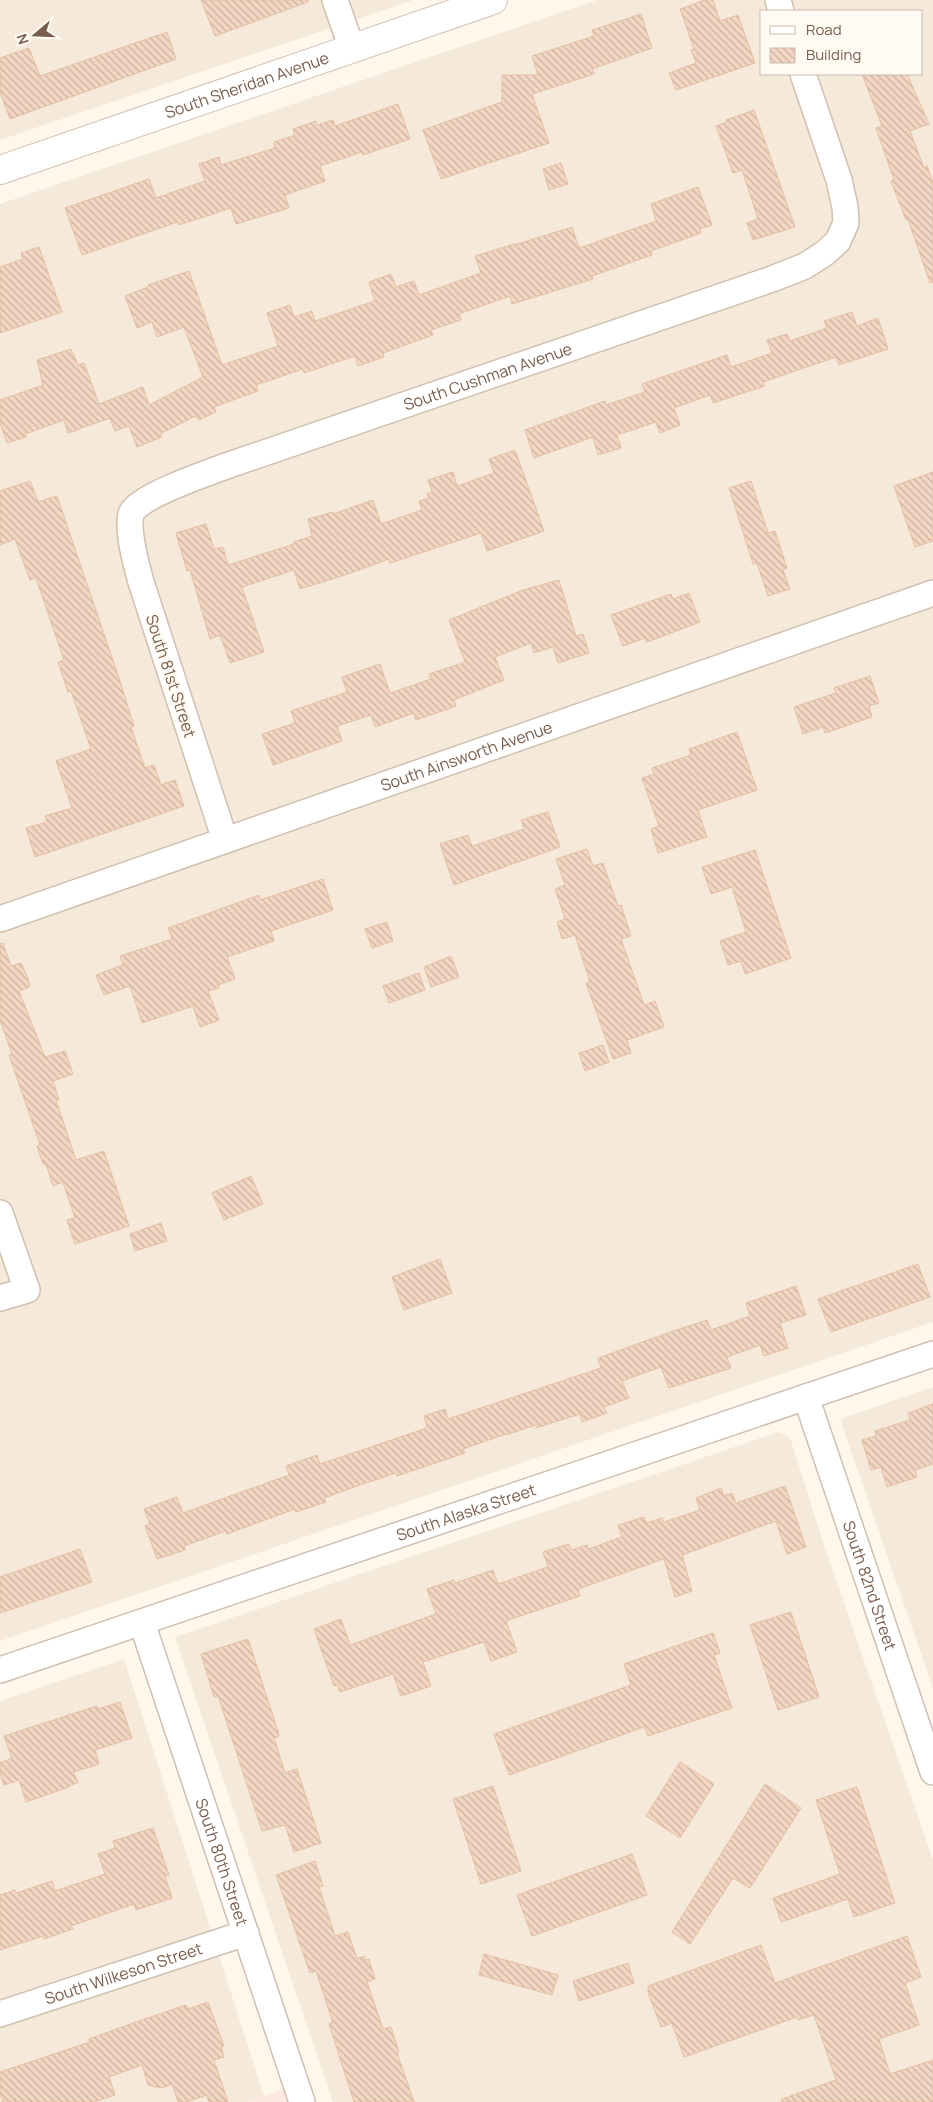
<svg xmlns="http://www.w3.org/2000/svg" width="933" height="2102" font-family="Manrope,sans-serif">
  <defs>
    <pattern id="building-back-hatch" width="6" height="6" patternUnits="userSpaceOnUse" patternTransform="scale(1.25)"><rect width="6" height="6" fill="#f3d7c3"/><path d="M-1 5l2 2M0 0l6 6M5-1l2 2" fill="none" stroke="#cab2a1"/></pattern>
  </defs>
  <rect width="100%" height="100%" fill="#fdf7ec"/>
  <g fill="#f5e9da" fill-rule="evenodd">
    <path d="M0,0h413l-413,140z"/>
    <path d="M597,0h336v1322l-933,319v-1437zM762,11h160v63h-160z"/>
    <path d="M933,1387v301l-93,-269z"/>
    <path d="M779,1432l11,6 34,107 109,315v242h-600l-158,-465z"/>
    <path d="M124,1659l140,437 -19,6h-245v-401z"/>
  </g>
  <path fill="#fde9e0" d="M297,2085l5,17h-57z"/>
  <g fill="url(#building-back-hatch)" stroke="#e6bea3">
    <path d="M201,0h107v2l-93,34z"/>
    <path d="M705,0h8l7,21 18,-6 17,48 -79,27 -7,-17 27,-10 -5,-13 3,-1 -14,-40z"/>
    <path d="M641,14l11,34 -60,21 2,5 -62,20 17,49 -108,36 -18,-49 79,-28v-27h36l-6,-19 62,-20 -2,-6z"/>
    <path d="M167,32l9,27 -166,60 -10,-27v-34l29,-10 11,28z"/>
    <path d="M862,74h45l22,50 -19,7 14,37 3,-2 6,16v100l-3,1 -22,-64 -2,1 -15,-39 3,-1 -18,-52 6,-2z"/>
    <path d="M398,104l12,35 -47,16 -1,-3 -42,14 5,15 -40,14 4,13 -53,16 -5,-16 -52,17 -1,-3 -96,33 -17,-47 84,-29 7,19 49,-17 -6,-17 20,-7 2,8 54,-17 -1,-6 21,-7 -2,-6 23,-8 1,4 16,-5 2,6z"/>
    <path d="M754,110l41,117 -42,13 -6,-17 11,-4 -16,-49 -9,3 -17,-47 11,-4 -1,-2z"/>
    <path d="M561,163l7,21 -19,6 -6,-21z"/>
    <path d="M698,187l14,38 -12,4 1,4 -50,18 1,4 -60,21 1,3 -81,25 -2,-8 -51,18 2,6 -30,10 2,5 -50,18 1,4 -26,9 -3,-10 -51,17 -1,-4 -47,16 2,6 -44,16 2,5 -17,8 -3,-4 -36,18 2,3 -25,10 -8,-21 -14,5 -5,-13 -42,15 -4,-13 -39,14 1,3 -19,6 -7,-20v-23l43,-15 -6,-25 34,-11 7,16 6,-2 15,41 44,-17 6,18 54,-28 -19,-50 -27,10 -5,-15 -15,6 -12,-32 23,-9v-2l41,-14 33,94 56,-19 -11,-33 23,-8 4,12 18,-6 3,10 60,-20 -6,-19 22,-8 5,13 18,-6 5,14 62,-22 -6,-17 39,-12v1l58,-18 7,21 77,-27 -5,-17z"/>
    <path d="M39,247l23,65 -62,21v-66l23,-8 -2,-6z"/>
    <path d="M852,312l5,14 21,-8 10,31 -49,16 -3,-8 -73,25 2,4 -52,17 -3,-8 -36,13 6,17 -20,8 -4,-11 -39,13 4,13 -23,7 -5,-18 -59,21 -9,-28 80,-29 1,4 39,-13 -3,-8 85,-29 4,12 41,-14 -5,-13 20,-6 3,7 37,-13 -3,-7z"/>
    <path d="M515,450l29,81 -57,20 -6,-18 -91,30 -1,-4 -38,14 -51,16 -6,-19 -52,17 22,65 -34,11 -10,-28 -10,4 -20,-69 -3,1 -11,-38 30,-9 8,25 9,-2 5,18 66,-21v-2l18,-6 -4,-17 25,-7v2l40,-14 8,24 41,-14 -3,-9 10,-3 -2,-4 5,-2 -4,-12 25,-8 4,14 37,-13 -5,-14z"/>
    <path d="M933,472v69l-18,6 -21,-61z"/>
    <path d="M30,481l8,21 19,-6 61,179 16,51 -3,1 14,41 9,-3 7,20 14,-5 9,26 -149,51 -9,-29 21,-6 -2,-6 27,-8 -16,-47 35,-12 -20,-58 -3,1 -10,-30 6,-2 -28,-82 -6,2 -15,-41 -15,6v-54z"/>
    <path d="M751,481l17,52 7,-2 12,37 -4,2 7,19 -22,7 -11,-33 -4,1 -24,-76z"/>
    <path d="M559,580l17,56 7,-2 6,19 -31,10 -5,-16 -19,6 -3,-10 -36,14 9,23 -50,20 2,6 -40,14 -2,-7 -39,14 -4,-12 -34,11 5,15 -69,24 -11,-31 33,-11 -4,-12 56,-19 -5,-15 38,-13 10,29 41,-14 -2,-5 36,-12 -16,-42 74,-30z"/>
    <path d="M689,593l11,29 -53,20 -2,-4 -22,8 -12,-31 60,-21 2,5z"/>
    <path d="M870,676l9,27 -10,3 3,11 -47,16 -2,-6 -20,7 -9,-27 42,-14 -2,-5z"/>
    <path d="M737,732l20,58 -59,20 9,27 -49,16 -7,-24 8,-3 -17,-48 12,-4 -2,-6 39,-13 -2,-6z"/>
    <path d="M548,812l12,35 -106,38 -14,-41 28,-9 4,11 52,-17 -3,-9z"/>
    <path d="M587,849l6,17 10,-3 15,43 3,-1 10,31 -10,3 23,66 11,-4 9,26 -37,13 4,13 -18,6 -27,-76 4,-1 -15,-47 -13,4 -5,-17 8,-3 -10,-30 10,-4 -9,-26z"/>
    <path d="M755,850l36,108 -46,16 -4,-13 -13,4 -8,-24 26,-9 -14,-45 -21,7 -9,-27z"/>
    <path d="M323,879l10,31 -62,21 3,10 -47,16 8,22 -17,6 1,3 -11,3 11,29 -19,7 -7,-21 -51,17 -12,-37 -26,9 -8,-20 27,-10 -3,-9 52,-17 -4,-11 91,-33 1,5z"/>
    <path d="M387,922l6,19 -21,7 -7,-19z"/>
    <path d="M3,943l8,23 10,-3 7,16 2,8 -11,4 26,66 20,-6 8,23 -20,7 6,19h-3l20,60 28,-9 25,75 -54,18 -8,-24 8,-2 -12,-36 -10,4 -7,-22h-3l-6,-18 3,-1 -31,-90 3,-1 -12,-34v-76z"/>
    <path d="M451,956l8,21 -28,10 -7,-20z"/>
    <path d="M419,973l6,17 -36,13 -6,-17z"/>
    <path d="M603,1045l6,17 -24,9 -6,-18z"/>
    <path d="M251,1176l12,28 -39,16 -12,-27z"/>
    <path d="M161,1223l6,18 -32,10 -5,-17z"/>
    <path d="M440,1259l12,34 -48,17 -12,-33z"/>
    <path d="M918,1264l12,33 -99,35 -13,-33z"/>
    <path d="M796,1286l10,29 -26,8 8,25 -24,8 -4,-11 -33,12 4,11 -62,20 -8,-21 -39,14 7,17 -25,9 3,6 -25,9 -2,-8 -44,14v-3l-30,10v-1l-43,15 2,4 -68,23 -1,-3 -36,12 -36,13 2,4 -30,10 -1,-3 -68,25 -1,-3 -42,15 1,4 -28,9 -12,-33 5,-2 -6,-15 33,-12 6,16 106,-38 -3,-9 31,-11 3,9 104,-35 3,-3 -3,-10 21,-7 3,10 153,-51 -3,-10 78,-28 31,-10 4,10 39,-14 -4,-13z"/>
    <path d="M933,1404v60l-18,6 2,7 -30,10 -6,-20 -10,3 -9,-30 14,-4 -1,-5 35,-11 -2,-7z"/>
    <path d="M785,1486l21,61 -19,7 -11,-33 -94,34 10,36 -17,6 -11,-38 -86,30 2,7 -74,25 11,31 -26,9 -7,-19 -61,20 8,24 -30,10 -8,-22 -53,18 -3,-7 -3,1 -20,-57 27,-10 9,26 86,-31 -9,-25 27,-9 1,3 38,-13 5,14 50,-17 -5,-15 26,-8 2,6 16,-5 1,4 34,-12 -4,-12 26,-8 2,6 16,-5 2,4 36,-12 -4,-12 25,-10 3,8 8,-3 4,10z"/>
    <path d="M80,1549l12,33 -92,31v-36z"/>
    <path d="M791,1612l28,85 -41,13 -28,-85z"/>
    <path d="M713,1633l7,20 -6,2 18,53 -84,28 -4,-9 -135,48 -15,-41 137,-49 -7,-21z"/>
    <path d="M248,1639l30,92 1,5 -5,2 11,35 12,-4 24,74 -27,9 -9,-27 -23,6 -37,-114 -7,-21 -4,1 -13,-43z"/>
    <path d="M120,1702l12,36 -37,12 4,14 -26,8 5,10 -12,6 -40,14 -7,-22 -15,5 -4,-11v-11l12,-5 -8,-22 93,-30 1,3z"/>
    <path d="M680,1762l34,22 -34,54 -34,-22z"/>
    <path d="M765,1784l36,24 -51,80 -17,-10 -43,66 -18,-12z"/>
    <path d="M493,1786l28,85 -40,13 -28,-85z"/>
    <path d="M857,1787l38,116 -41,14 -6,-18 -67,23 -8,-24 67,-24 -24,-74z"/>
    <path d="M153,1828l16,47 -4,1 7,22 -36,12 -2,-6 -63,22 2,3 -29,10 -1,-3 -43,14v-55l15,-5 1,3 36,-12 3,10 50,-17 -7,-20 17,-6 -2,-7z"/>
    <path d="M632,1854l15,41 -115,41 -15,-41z"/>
    <path d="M315,1861l8,25 -4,1 16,49 13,-4 9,27 7,-3 1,4 4,-1 6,20 -8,3 16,47 8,-2 8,25 -2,1 17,49h-60l-25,-78 4,-1 -17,-52 -6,2 -34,-98z"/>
    <path d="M907,1936l14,41 -16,6 14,42 -40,14 11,35 43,-14v42h-151v-3l54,-19 -22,-65 -16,5 -1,-3 -113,40 -12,-34 -11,4 -13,-34v-7l113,-41 14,38z"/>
    <path d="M484,1954l74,21 -6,20 -73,-20z"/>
    <path d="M628,1963l6,20 -55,18 -6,-20z"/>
    <path d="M208,2002l16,44 -3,1 3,10 -10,3 14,42h-19l-2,-7 -21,7h-8l-6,-18 -10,4 -14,-3 -6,-20 -33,12 6,18 -21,7h-91l-3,-8v-22l90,-30 -1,-3 47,-17 50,-17 2,4z"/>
  </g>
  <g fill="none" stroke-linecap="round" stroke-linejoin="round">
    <g stroke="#d1bfb0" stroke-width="28">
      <g id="street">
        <path d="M335,0l17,49"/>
        <path d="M778,0l3,11"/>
        <path id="s1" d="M225,840l-84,-258c-5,-18 -14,-50 -10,-68 5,-17 79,-42 98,-49l543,-186 33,-13 20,-13 13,-12 8,-18 -1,-16 -6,-27 -36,-106"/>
        <path id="s2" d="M0,919l933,-326"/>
        <path d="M0,1213l27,77 -27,8"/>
        <path id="s3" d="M806,1397l127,375"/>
        <path id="s4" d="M142,1623l160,479"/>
        <path id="s5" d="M0,1670l933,-316"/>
        <path id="s6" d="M0,2014l246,-81"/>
      </g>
    </g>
    <g stroke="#d6c1b0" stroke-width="30">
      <g id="secondary">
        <path id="s7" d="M0,170l493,-170"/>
      </g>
    </g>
    <use href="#street" stroke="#fff" stroke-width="25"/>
    <use href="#secondary" stroke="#fff" stroke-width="28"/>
  </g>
  <g text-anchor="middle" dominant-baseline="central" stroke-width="4" stroke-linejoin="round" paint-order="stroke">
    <g font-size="16" fill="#7a5e4d" stroke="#fffaf2">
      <text stroke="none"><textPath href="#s7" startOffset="261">South Sheridan Avenue</textPath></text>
      <text stroke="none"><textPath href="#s1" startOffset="725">South Cushman Avenue</textPath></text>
      <text transform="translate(171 676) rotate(72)">South 81st Street</text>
      <text stroke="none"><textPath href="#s2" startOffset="494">South Ainsworth Avenue</textPath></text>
      <text stroke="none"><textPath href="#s5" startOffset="492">South Alaska Street</textPath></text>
      <text stroke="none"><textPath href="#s3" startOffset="199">South 82nd Street</textPath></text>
      <text stroke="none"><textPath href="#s4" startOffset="252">South 80th Street</textPath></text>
      <text stroke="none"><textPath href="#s6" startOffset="130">South Wilkeson Street</textPath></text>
    </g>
  </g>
  <rect x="760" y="10" width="162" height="65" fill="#fffaf2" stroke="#cabcb0"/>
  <rect x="770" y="26" width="25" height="8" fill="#ffffff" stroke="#cabcb0"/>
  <text x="806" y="35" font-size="15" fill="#7a5e4d">Road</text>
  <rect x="770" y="48" width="25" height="15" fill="url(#building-back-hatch)" stroke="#cabcb0"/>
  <text x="806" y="60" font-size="15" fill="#7a5e4d">Building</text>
  <g transform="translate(35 35) rotate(251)" stroke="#fffaf2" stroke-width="4" paint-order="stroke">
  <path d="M0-4L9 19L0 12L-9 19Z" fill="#7a5e4d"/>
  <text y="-8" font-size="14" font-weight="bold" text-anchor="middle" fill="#7a5e4d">N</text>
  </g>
</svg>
